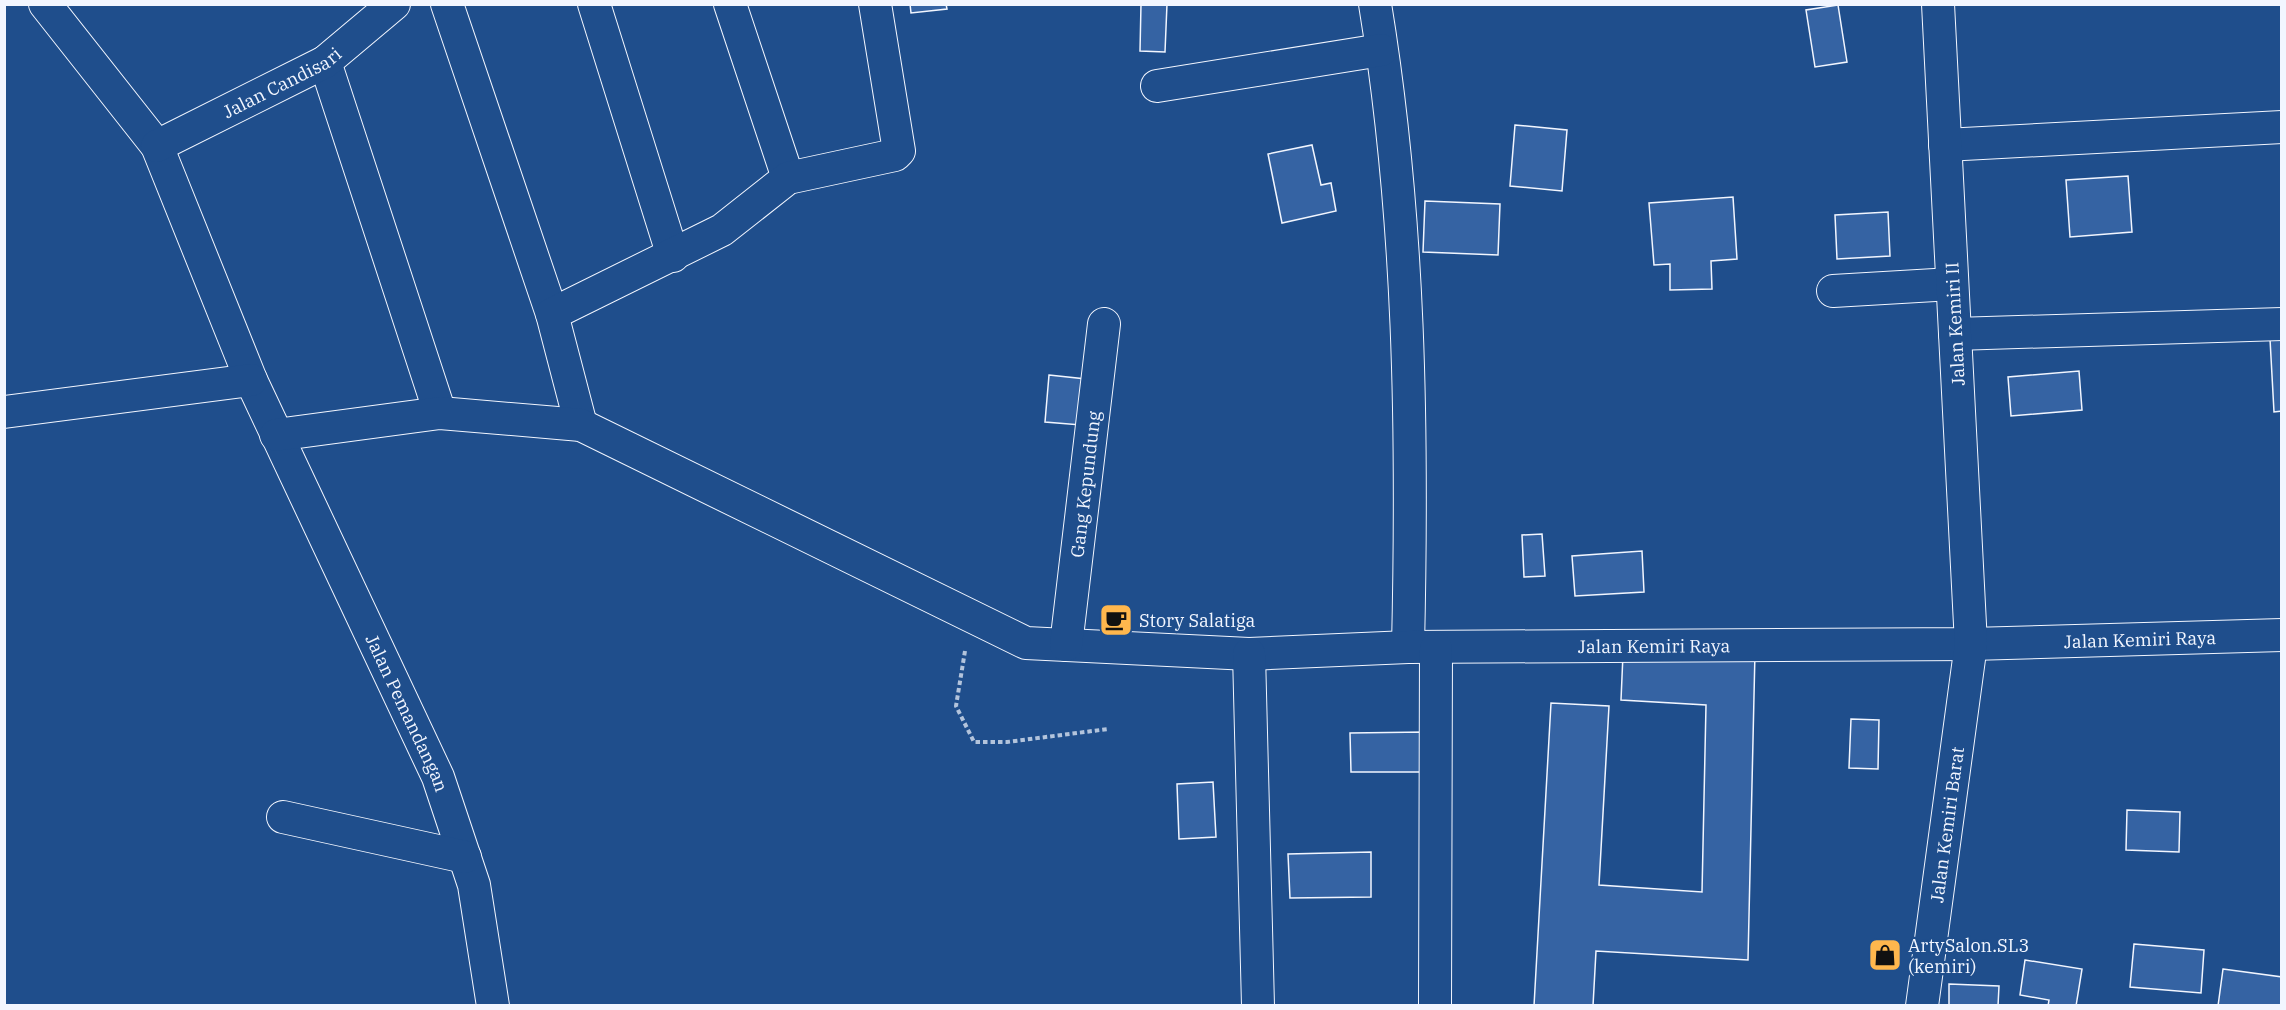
<svg xmlns="http://www.w3.org/2000/svg" width="2286" height="1010" font-family="'IBM Plex Serif',serif">
  <rect width="100%" height="100%" fill="#1f4e8c"/>
  <g fill="#3563a3" stroke="#f2f6ff" stroke-width="1.5">
    <path d="M910,4h36l1,5 -36,4z"/>
    <path d="M1141,4h26l-2,48 -25,-1z"/>
    <path d="M1838,5l9,57 -32,5 -9,-57z"/>
    <path d="M1515,125l52,5 -5,61 -52,-5z"/>
    <path d="M1312,145l9,40 10,-2 5,28 -54,12 -14,-69z"/>
    <path d="M2128,176l4,56 -62,5 -4,-57z"/>
    <path d="M1733,197l4,62 -26,2 1,28 -42,1v-26l-16,1 -5,-62z"/>
    <path d="M1425,201l75,3 -2,51 -75,-3z"/>
    <path d="M1888,212l2,44 -53,3 -2,-44z"/>
    <path d="M2270,339h12v72l-8,1z"/>
    <path d="M2079,371l3,39 -71,6 -3,-39z"/>
    <path d="M1049,375l37,4 -5,46 -36,-3z"/>
    <path d="M1542,534l3,42 -21,1 -2,-42z"/>
    <path d="M1642,551l2,41 -69,4 -3,-40z"/>
    <path d="M1755,652l-7,308 -152,-9 -3,55h-59l17,-303 58,3 -10,179 103,7 4,-187 -85,-5 2,-46z"/>
    <path d="M1851,719l28,1 -1,49 -29,-1z"/>
    <path d="M1425,732v40h-74l-1,-39z"/>
    <path d="M1213,782l3,55 -37,2 -2,-55z"/>
    <path d="M2127,810l53,2 -1,40 -53,-2z"/>
    <path d="M1371,852v45l-81,1 -2,-44z"/>
    <path d="M2134,944l70,6 -3,43 -71,-6z"/>
    <path d="M2025,960l57,9 -6,37h-28l1,-6 -29,-5z"/>
    <path d="M2223,969l59,8v29h-64z"/>
    <path d="M1949,984l50,2 -1,20h-49z"/>
  </g>
  <g fill="none" stroke-linecap="round" stroke-linejoin="round">
    <g stroke="#f2f6ff" stroke-width="34">
      <g id="street">
        <path id="s1" d="M45,4l112,142 94,234 187,397 36,108 19,121"/>
        <path d="M447,4l105,310"/>
        <path d="M594,4l79,252"/>
        <path d="M730,4l58,174"/>
        <path d="M1375,4c35,213 38,428 33,643"/>
        <path d="M325,62l115,351"/>
        <path d="M1157,86l224,-36"/>
        <path d="M1945,145l337,-18"/>
        <path id="s2" d="M157,146l168,-84 69,-58"/>
        <path d="M1833,291l119,-7"/>
        <path d="M1955,334l327,-10"/>
        <path d="M4,412l247,-32"/>
        <path d="M581,425l-29,-111 170,-84 66,-52 107,-23 4,-4 -24,-147"/>
        <path id="s3" d="M276,435l164,-22 141,12 445,218 223,11 159,-7 563,-3 311,-9"/>
        <path id="s4" d="M1066,645l38,-321"/>
        <path d="M1249,654l9,352"/>
        <path d="M283,817l182,40"/>
        <path d="M1435,1006l1,-357"/>
        <path id="s5" d="M1922,1006l49,-362 -33,-640"/>
      </g>
    </g>
    <path stroke="#b3c4dc" stroke-width="4" stroke-dasharray="4.5 3" stroke-linecap="butt" d="M965,651l-9,55 18,36h33l101,-13"/>
    <use href="#street" stroke="#1f4e8c" stroke-width="32"/>
  </g>
  <defs>
    <g id="cafe-square" transform="scale(1.725)"><rect x="-9" y="-9" width="18" height="18" rx="4" fill="#ffb74d" stroke="#1f4e8c"/><path d="M-5.5-4.5H6V0H3Q3 3.5 0 3.5H-2.5Q-5.5 3.5-5.5 0ZM3-3.2v2h1.7v-2ZM-6 4.5H4V6H-6Z" fill="#111"/></g>
    <g id="shop-square" transform="scale(1.725)"><rect x="-9" y="-9" width="18" height="18" rx="4" fill="#ffb74d" stroke="#1f4e8c"/><path d="M-5-2.5h2.3a2.7 3.5 0 0 1 5.4 0H5L5.5 6h-11ZM-1.5-2.5h3a1.5 2.3 0 0 0-3 0Z" fill="#111"/></g>
  </defs>
  <g fill-rule="evenodd">
    <use href="#cafe-square" x="1116" y="620"/>
    <use href="#shop-square" x="1885" y="955"/>
  </g>
  <g text-anchor="middle" dominant-baseline="central" stroke-width="4.5" stroke-linejoin="round" paint-order="stroke">
    <g font-size="18" fill="#f2f6ff" stroke="#1f4e8c">
      <text stroke="none"><textPath href="#s2" startOffset="140">Jalan Candisari</textPath></text>
      <text transform="translate(1955 324) rotate(-93)">Jalan Kemiri II</text>
      <text stroke="none"><textPath href="#s4" startOffset="162">Gang Kepundung</textPath></text>
      <text stroke="none"><textPath href="#s3" startOffset="1917">Jalan Kemiri Raya</textPath></text>
      <text stroke="none"><textPath href="#s3" startOffset="1431">Jalan Kemiri Raya</textPath></text>
      <text stroke="none"><textPath href="#s1" startOffset="801">Jalan Pemandangan</textPath></text>
      <text stroke="none"><textPath href="#s5" startOffset="183">Jalan Kemiri Barat</textPath></text>
    </g>
    <g font-size="18" fill="#f2f6ff" stroke="#1f4e8c" text-anchor="start">
      <text x="1139" y="620">Story Salatiga</text>
      <text x="1908" y="945">ArtySalon.SL3<tspan x="1908" dy="21">(kemiri)</tspan></text>
    </g>
  </g>
  <rect width="2286" height="1010" fill="none" stroke="#f2f6ff" stroke-width="12"/>
</svg>
